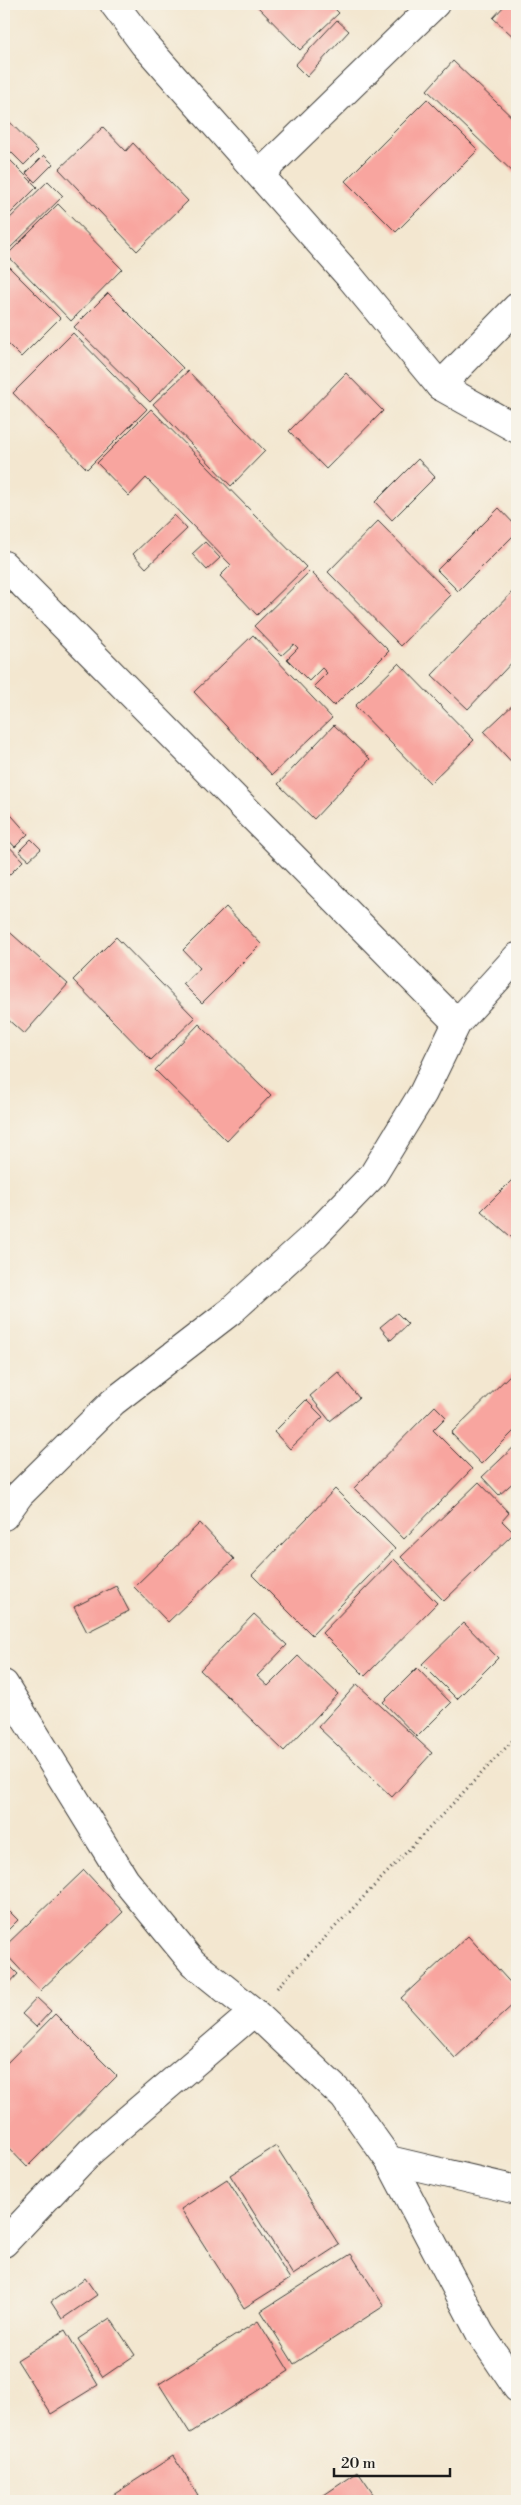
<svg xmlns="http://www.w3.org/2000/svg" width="521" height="2505" font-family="'Libre Bodoni',serif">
  <rect width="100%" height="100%" fill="#f7f3e8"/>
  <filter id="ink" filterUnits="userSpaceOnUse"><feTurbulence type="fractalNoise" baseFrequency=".02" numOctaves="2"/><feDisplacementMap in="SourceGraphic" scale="10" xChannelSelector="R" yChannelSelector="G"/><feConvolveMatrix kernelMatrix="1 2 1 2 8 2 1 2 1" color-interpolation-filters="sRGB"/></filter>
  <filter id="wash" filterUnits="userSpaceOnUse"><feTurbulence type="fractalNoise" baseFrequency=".0096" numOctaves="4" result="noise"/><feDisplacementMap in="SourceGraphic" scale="20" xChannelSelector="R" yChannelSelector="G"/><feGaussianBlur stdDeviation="1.12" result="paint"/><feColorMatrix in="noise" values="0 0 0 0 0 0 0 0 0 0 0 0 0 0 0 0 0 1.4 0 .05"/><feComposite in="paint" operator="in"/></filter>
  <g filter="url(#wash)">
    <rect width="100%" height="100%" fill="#f3e7d0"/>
    <g id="blocks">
      <g fill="#f8a59f">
        <path d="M255,4h75l9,9 -39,37z"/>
        <path d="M506,4h11v36l-24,-22z"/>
        <path d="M337,20l12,11 -42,46 -12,-12z"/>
        <path d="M453,61l64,61v54l-90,-86z"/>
        <path d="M427,99l51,51 -82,82 -51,-51z"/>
        <path d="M4,116l34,35 -14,14 -20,-20z"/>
        <path d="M103,127l23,24 7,-8 55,58 -51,50 -78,-82z"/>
        <path d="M4,154l33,33 -33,33z"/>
        <path d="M44,155l9,9 -18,18 -9,-9z"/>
        <path d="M48,181l15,15 -59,58v-30z"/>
        <path d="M58,204l64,65 -51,52 -64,-66z"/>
        <path d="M4,262l56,56 -39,39 -17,-17z"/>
        <path d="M108,293l75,75 -33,34 -76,-75z"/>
        <path d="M73,333l74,76 -60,60 -74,-76z"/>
        <path d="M188,371l77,80 -34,35 -78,-82z"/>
        <path d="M346,373l37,38 -57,58 -37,-38z"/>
        <path d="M151,409l155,158 -49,48 -37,-39 11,-11 -85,-87 -17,18 -32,-33z"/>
        <path d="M418,459l17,18 -43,43 -17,-18z"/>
        <path d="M499,508l18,19v5l-59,59 -21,-21z"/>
        <path d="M174,515l13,14 -41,39 -13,-14z"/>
        <path d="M378,521l73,74 -50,51 -73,-74z"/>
        <path d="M205,542l15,16 -13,12 -15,-16z"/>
        <path d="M310,571l79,80 -55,55 -20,-20 13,-13 -5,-5 -13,13 -22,-22 11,-11 -4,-4 -12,11 -28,-29z"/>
        <path d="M517,587v70l-49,52 -36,-34z"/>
        <path d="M253,635l79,83 -60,57 -78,-83z"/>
        <path d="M399,663l75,77 -44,43 -75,-77z"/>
        <path d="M517,701v67l-33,-36z"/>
        <path d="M334,725l36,34 -56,60 -36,-35z"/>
        <path d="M4,807l24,27 -13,13 -11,-12z"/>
        <path d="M31,839l10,10 -12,11 -10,-9z"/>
        <path d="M4,841l19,20 -19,19z"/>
        <path d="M226,907l35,37 -59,59 -19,-19 17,-16 -17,-18z"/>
        <path d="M4,927l64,57 -44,50 -20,-18z"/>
        <path d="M116,937l79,81 -44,42 -78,-80z"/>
        <path d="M199,1024l72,71 -44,46 -72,-71z"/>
        <path d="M512,1180l5,5v57l-36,-31z"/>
        <path d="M397,1313l11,11 -17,16 -11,-13z"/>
        <path d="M517,1368v60l-36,36 -30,-31z"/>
        <path d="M338,1372l21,26 -29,23 -20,-25z"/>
        <path d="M306,1400l17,17 -33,32 -16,-17z"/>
        <path d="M435,1406l11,11 -13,13 39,39 -68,70 -50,-51z"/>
        <path d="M517,1444v35l-18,16 -17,-18z"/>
        <path d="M479,1482l30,31 -7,8 12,12 -70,68 -43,-44z"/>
        <path d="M335,1489l60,60 -83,86 -60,-60z"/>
        <path d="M200,1523l34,36 -66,63 -34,-35z"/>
        <path d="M394,1559l43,44 -72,73 -43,-43z"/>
        <path d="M116,1586l13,25 -42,21 -13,-25z"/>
        <path d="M254,1614l33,31 -30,31 11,10 30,-30 40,38 -54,57 -84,-81z"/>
        <path d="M464,1623l34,35 -41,41 -35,-35z"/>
        <path d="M417,1668l34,35 -34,34 -34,-35z"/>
        <path d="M357,1684l75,69 -40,44 -74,-70z"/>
        <path d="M84,1870l39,42 -83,79 -36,-39v-5z"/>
        <path d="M4,1906l14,14 -14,14z"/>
        <path d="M468,1936l49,54v11l-62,57 -54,-60z"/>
        <path d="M4,1960l14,14 -14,15z"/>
        <path d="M37,1998l14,13 -15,16 -14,-13z"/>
        <path d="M55,2014l62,62 -90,91 -23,-24v-77z"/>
        <path d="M276,2146l63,99 -46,30 -63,-100z"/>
        <path d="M227,2179l63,100 -46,29 -63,-99z"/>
        <path d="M351,2254l33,52 -90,58 -33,-53z"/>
        <path d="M85,2278l12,17 -35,24 -11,-17z"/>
        <path d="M110,2318l25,37 -32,22 -25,-38z"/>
        <path d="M258,2321l31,50 -99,62 -31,-49z"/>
        <path d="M65,2330l33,55 -47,29 -34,-54z"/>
        <path d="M173,2456l25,39 -10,6h-71l-4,-6z"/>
        <path d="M358,2472l20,29h-63z"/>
      </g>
    </g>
  </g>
  <g filter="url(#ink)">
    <use href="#blocks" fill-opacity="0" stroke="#3c3a37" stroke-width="1"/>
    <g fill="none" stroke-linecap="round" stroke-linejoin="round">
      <g stroke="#3c3a37" stroke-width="30">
        <g id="minor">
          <path d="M114,4l30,40 206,233 90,109 77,43"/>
          <path d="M260,174l175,-170"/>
          <path d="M440,386l77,-79"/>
          <path d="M4,565l453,458"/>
          <path d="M4,1516l16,-22 93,-92 118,-91 84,-76 58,-60 50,-82 34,-70 60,-66"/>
          <path d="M4,1684l121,196 68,83 61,49 90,85 45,63 91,173 37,55"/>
          <path d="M389,2160l128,30"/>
          <path d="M4,2243l87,-92 163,-139"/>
        </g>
      </g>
      <path stroke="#3c3a37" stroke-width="3" stroke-dasharray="1 4" stroke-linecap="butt" d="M277,1988l240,-252"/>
      <use href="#minor" stroke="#fff" stroke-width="28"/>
    </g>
  </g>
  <rect width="521" height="2505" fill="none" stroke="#f7f3e8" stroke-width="20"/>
  <path d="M334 2468v8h116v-8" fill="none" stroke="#1c1c1c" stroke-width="2.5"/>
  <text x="341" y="2468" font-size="15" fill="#1c1c1c" stroke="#f7f3e8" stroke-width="4" paint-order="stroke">20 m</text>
</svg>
